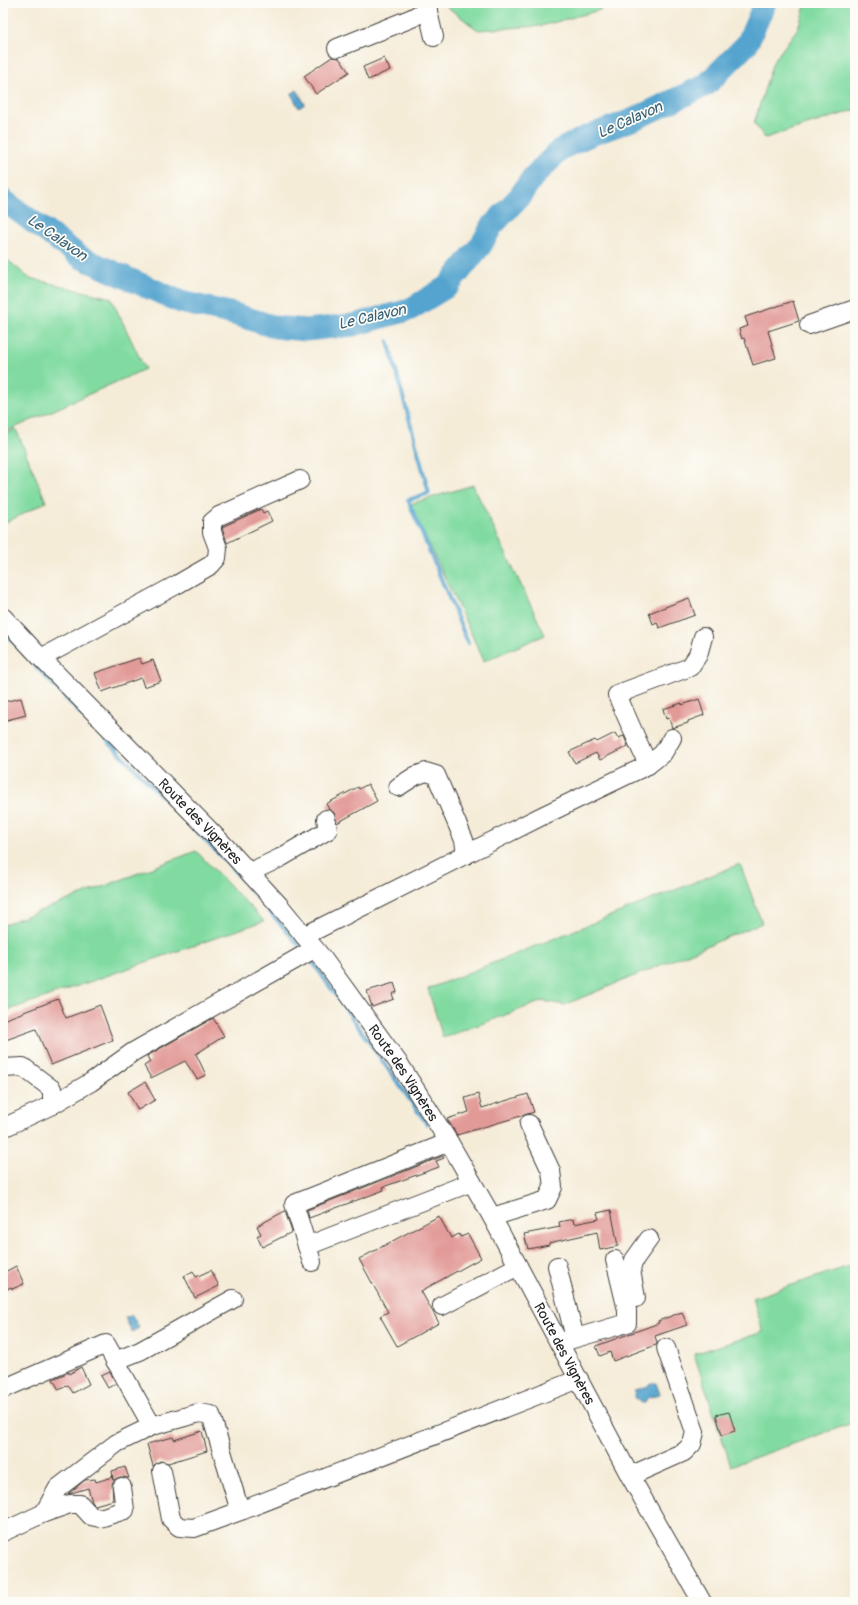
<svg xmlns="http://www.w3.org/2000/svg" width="858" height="1605" font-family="Pangolin,sans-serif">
  <rect width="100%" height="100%" fill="#fdfcf7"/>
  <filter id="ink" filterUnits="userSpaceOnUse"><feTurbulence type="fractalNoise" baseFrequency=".025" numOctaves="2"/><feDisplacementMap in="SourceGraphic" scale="8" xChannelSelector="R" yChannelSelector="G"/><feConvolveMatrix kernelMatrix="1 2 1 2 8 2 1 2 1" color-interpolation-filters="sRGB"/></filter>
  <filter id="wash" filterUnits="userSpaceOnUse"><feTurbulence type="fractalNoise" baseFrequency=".012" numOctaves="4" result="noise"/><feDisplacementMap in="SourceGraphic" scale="16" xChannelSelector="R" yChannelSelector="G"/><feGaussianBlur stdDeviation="0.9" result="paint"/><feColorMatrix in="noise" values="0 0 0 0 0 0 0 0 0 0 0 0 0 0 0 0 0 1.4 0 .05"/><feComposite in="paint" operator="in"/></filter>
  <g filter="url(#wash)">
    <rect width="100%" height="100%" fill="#f5ecd8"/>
    <g fill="#81dba1" stroke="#4e7c5e">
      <path d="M442,3h162l-4,7 -59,16 -63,4z"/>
      <path d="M806,3h49v107l-90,28 -11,-15 19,-61 25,-34z"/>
      <path d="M3,256l26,22 82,20 34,71 -142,64z"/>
      <path d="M16,429l30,73 -43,22v-89z"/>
      <path d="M473,485l72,150 -61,26 -74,-157z"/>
      <path d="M196,851l68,70 -261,91v-87z"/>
      <path d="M740,864l22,59 -198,82 -21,-4 -100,37 -15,-49z"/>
      <path d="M855,1264v158l-124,44 -37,-112 69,-22 -10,-34z"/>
    </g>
    <g fill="#55a4cf" stroke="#386076">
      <path d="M297,90l8,14 -6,4 -8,-14z"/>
      <path d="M132,1315l7,13 -7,4 -7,-14z"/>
      <path d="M650,1383h6l4,11 -13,4 -2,5h-3l-8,-6 1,-7 13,-4z"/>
    </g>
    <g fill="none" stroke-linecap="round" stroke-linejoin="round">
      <g stroke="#55a4cf" stroke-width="4">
        <path d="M388,341l41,152 -21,7 60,143"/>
        <path d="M3,631l73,78 150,152 77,89"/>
        <path d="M309,957l118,167"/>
      </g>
      <path stroke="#55a4cf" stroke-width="23" d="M3,200l79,58 99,44 53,12 41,13 31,3 47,-5 56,-15 39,-24 33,-41 11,-19 28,-30 13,-19 28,-28 27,-13 44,-16 74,-35 41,-41 18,-41"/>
    </g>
    <g id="blocks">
      <g fill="#e29a97">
        <path d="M332,57l7,1 10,14 -33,22 -12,-18z"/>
        <path d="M384,58l6,12 -22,10 -5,-13z"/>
        <path d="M793,301l6,20 -31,10 8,27 -23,7 -9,-27 -2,1 -3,-10 9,-3 -3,-9z"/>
        <path d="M261,509l2,4 4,-2 5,10 -45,22 -5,-16z"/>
        <path d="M689,598l6,17 -36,13 -2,-6 -4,2 -4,-11z"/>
        <path d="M139,658l3,6 11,-4 8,21 -17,6 -3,-9 -39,14 -7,-19z"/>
        <path d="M21,698l5,17 -23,6v-19z"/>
        <path d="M699,699l5,16 -16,6v2l-16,5 -3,-10 -3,1 -3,-10 19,-6v2z"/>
        <path d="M615,733l3,5 6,-2 4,10 -28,14 -4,-7 -21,10 -6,-11 26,-12 2,2z"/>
        <path d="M368,784l9,17 -40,22 -3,-10 -5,-4 -3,-5 32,-17 1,2z"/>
        <path d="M394,983l3,9 -5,2 2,5 -22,8 -5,-16z"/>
        <path d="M58,999l8,19 34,-13 13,35 -62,25 -15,-36 -33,12v-21z"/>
        <path d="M213,1018l11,18 -28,18 10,21 -9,4 -12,-18 -34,17 -7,-12 6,-4 -3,-6z"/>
        <path d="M145,1082l10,18 -17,10 -10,-18z"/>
        <path d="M478,1094l4,14 46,-14 6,18 -77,23 -10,-16 22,-7 -4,-14z"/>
        <path d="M443,1156l1,2 -8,3 3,6 -56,20 1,3 -75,28 -2,-8z"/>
        <path d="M611,1210l7,36 -18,4 -3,-18 -48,11v2l-21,4 -4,-15 36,-7 -1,-5 14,-3 1,5 25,-5 -2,-6z"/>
        <path d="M285,1211l7,21 -30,15 -5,-11 4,-2 -4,-8z"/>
        <path d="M439,1216l12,22 8,-4 2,3 7,-3 13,24 -60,33 18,32 -42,23 -17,-30 8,-4 -29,-53z"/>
        <path d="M16,1266l8,18 -12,5 -1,-2 -8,4v-18z"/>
        <path d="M211,1270l8,16 -24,12 -11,-22 9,-5 3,6z"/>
        <path d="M682,1312l5,13 -32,11 2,7 -1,2 -43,16 -3,-9 -10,4 -4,-10 63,-23 -1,-2z"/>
        <path d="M81,1367l8,17 -16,9 -5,-8 -9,5 -6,-11 16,-7v2z"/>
        <path d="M110,1372l6,11 -8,5 -7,-12z"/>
        <path d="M729,1412l6,19 -13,4 -6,-20z"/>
        <path d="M202,1431l5,20 -39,12 -8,-2 -7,5 -6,-22 26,-7 1,3z"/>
        <path d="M125,1467l4,11 -9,-1 -5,2 -3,4 1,17 -18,5 -3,-3 -4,-14 -20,6 17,-14 10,-1 1,3 16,-5 1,3 -1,-9z"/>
      </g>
    </g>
  </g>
  <g filter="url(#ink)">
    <use href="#blocks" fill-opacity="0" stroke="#3d3b38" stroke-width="1"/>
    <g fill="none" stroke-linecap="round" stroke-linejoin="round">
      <g stroke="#3d3b38" stroke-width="20">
        <g id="minor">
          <path d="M426,3l8,34"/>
          <path d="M337,48l75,-30 16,-9"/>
          <path d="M809,325l46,-16"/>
          <path id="s1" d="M3,617l38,41 182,186 56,61 45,55 76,105 49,77 43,75 138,259 72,126"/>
          <path d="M41,658l137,-74 33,-19 6,-7 1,-10 -6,-16v-10l7,-6 81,-36"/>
          <path d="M648,765l-31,-70 6,-3 67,-25 8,-12 5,-18"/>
          <path d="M398,787l17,-11 11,-4 10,3 28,65 2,15"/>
          <path d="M250,872l30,-14 48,-28 -2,-11"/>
          <path d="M304,936l236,-119 108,-52 15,-12 9,-15"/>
          <path d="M3,1068l20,-1 29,22v16l-49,23"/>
          <path d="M52,1105l39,-23 42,-30 181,-103"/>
          <path d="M492,1217l55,-17 6,-13 -2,-16 -22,-47"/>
          <path d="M307,1246l165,-64"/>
          <path d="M312,1262l-18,-58 155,-62"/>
          <path d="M557,1266l18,72"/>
          <path d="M636,1298l-5,-28 3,-10 15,-21"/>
          <path d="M442,1306l76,-40"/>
          <path d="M559,1343l68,-20v-13l-12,-50"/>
          <path d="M115,1361l25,-10 93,-52"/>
          <path d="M3,1389l103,-45 46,82 47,-13 12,2 26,86 6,9 336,-131"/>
          <path d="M162,1471l9,48 8,8 15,1 49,-18"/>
          <path d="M630,1476l54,-24 8,-8 3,-12 -29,-84"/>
          <path d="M44,1513l26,-9h10l11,12 9,2 25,-8 -3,-23"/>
          <path d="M3,1532l41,-19 14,-25 59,-45 35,-17"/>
        </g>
      </g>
      <use href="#minor" stroke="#fff" stroke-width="18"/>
    </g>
  </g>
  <g text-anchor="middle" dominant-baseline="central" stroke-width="3.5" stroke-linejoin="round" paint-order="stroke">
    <g font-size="14" fill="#1c1c1c" stroke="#fdfcf7">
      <text stroke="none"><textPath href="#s1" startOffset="284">Route des Vignères</textPath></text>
      <text stroke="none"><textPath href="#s1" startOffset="608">Route des Vignères</textPath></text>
      <text stroke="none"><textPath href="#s1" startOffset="932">Route des Vignères</textPath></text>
    </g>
    <g font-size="15" font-style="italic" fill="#386076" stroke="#fdfcf7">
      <text transform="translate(630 120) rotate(-24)">Le Calavon</text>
      <text transform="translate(57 238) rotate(35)">Le Calavon</text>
      <text transform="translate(372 317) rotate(-13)">Le Calavon</text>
    </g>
  </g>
  <rect width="858" height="1605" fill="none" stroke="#fdfcf7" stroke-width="16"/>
</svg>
